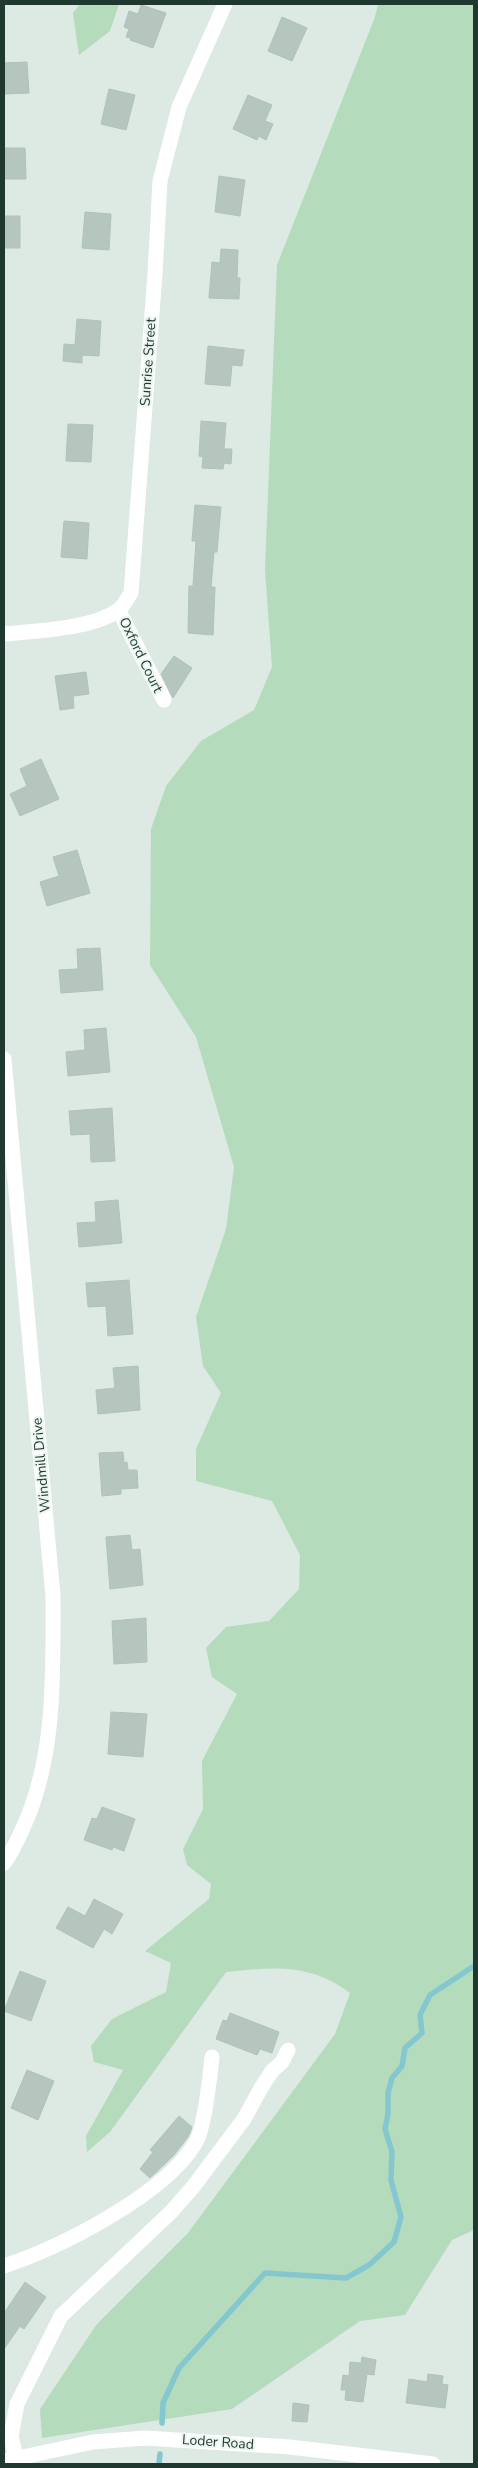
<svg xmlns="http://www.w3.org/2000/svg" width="478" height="2468" font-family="'Nunito Sans',sans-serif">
  <rect width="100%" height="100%" fill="#dde9e3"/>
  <g fill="#b5dbbd">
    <path d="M80,4h39l-9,27 -31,24 -6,-42z"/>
    <path d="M378,4h96v2226l-22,10 -47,75 -45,6 -128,88 -190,29 -2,-29 57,-85 91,-91 147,-199 15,-41c-40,-30 -77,-26 -124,-21l-116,160 -23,20 -1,-16 37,-66 -29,-8 -3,-16 21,-27 54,-27 5,-29 -26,-12 64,-52 2,-15 -24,-19 -4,-16 20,-40 -1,-48 35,-67 -25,-17 -6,-29 20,-21 43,-6 30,-32 1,-34 -28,-54 -76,-20v-32l25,-56 -18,-27 -7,-49 30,-88 8,-62 -38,-130 -46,-72 1,-136 15,-43 35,-45 53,-31 18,-43 -7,-97 12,-305 98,-248z"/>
  </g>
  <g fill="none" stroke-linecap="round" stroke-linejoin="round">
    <g stroke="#84c7cf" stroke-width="5.5">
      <path d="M162,2423l1,-20 16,-35 86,-95 81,5 23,-13 25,-23 7,-25 -10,-37 1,-28 -7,-23 3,-15v-21l4,-15 10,-12 3,-18 17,-15 -2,-18 10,-20 44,-29"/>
      <path d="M159,2464l1,-10"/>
    </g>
  </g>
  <g fill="#b5c6bf" stroke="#b0c2b9">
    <path d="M141,5l25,8 -13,35 -23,-8 1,-2 -5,-1 3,-8 -5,-2 5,-16 9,3z"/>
    <path d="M282,17l25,11 -15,33 -24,-10z"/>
    <path d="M27,62l2,31 -24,1 -1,-31z"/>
    <path d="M109,89l26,6 -9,35 -25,-6z"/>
    <path d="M248,95l24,10 -7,16 8,3 -7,16 -7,-4 -2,4 -24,-11z"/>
    <path d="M4,148h21l1,31h-22z"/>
    <path d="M219,176l26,4 -5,36 -25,-4z"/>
    <path d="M85,212l26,2 -2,36 -27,-2z"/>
    <rect x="4" y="216" width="16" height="32"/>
    <path d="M221,249l17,1 -1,28h3l-1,21 -30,-1 3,-36 8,1z"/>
    <path d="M77,319l24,2 -2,35 -17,-1v8l-19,-2 1,-17 11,1z"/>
    <path d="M208,346l36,4 -2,16 -10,-1 -2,21 -25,-2z"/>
    <path d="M201,421l25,2 -2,26h8l-1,15 -7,-1 -1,6 -21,-1 1,-11 -4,-1z"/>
    <path d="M68,424l25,1 -2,37 -25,-1z"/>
    <path d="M195,505l26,2 -4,45h-3l-3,35h4l-2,48 -25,-2 1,-47h4l3,-45h-4z"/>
    <path d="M64,521l25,2 -2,36 -26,-2z"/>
    <path d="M174,656l18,12 -19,30 -12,-24z"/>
    <path d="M86,672l3,22 -16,2 1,12 -14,2 -5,-34z"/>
    <path d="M41,759l18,40 -39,17 -10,-22 17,-8 -7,-17z"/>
    <path d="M77,850l13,43 -43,13 -7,-24 19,-6 -6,-19z"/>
    <path d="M100,948l3,42 -42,3 -2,-23 19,-1 -1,-20z"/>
    <path d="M106,1028l4,44 -42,4 -2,-24 19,-2 -1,-20z"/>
    <path d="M112,1108l3,53 -24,1 -1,-28 -19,1 -2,-24z"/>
    <path d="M118,1200l4,43 -43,4 -2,-24 19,-1 -1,-20z"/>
    <path d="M129,1280l4,54 -25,2 -2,-30 -18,1 -2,-24z"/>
    <path d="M138,1366l2,44 -42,4 -2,-24 19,-2 -2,-20z"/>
    <path d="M123,1452l1,11 3,-1 1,8h9l1,18 -17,1v5l-19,2 -3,-43z"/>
    <path d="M130,1535l2,15 8,-1 3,36 -33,4 -4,-52z"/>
    <path d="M146,1618l1,44 -33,2 -2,-43z"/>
    <path d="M111,1712l36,2 -4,43 -35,-3z"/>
    <path d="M102,1807l33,12 -11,32 -11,-4 -1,3 -28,-10 8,-22 5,1z"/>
    <path d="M94,1899l29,15 -11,20 -8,-5 -11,19 -37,-20 12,-21 17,9z"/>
    <path d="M20,1971l26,10 -15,40 -27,-10z"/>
    <path d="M230,2013l49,19 -7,21 -12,-4 -3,6 -41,-16 7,-19 4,1z"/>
    <path d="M27,2070l27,11 -16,39 -27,-12z"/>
    <path d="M179,2116l13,11 -4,10 -14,18 -24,23 -10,-9 13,-17 -3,-2z"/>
    <path d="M25,2282l21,15 -22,32 -4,-3 -16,23v-36z"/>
    <path d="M362,2357l14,3 -2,15 -7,-1 -4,28 -18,-2 1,-10h-5l2,-15 6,1 1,-14 11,1z"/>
    <path d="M428,2374l15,2 -1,8 6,1 -3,23 -39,-5 3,-24 18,3z"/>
    <path d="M293,2403l16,2 -2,17 -15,-1z"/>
  </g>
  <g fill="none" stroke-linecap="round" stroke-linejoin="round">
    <g stroke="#fff" stroke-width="15">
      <path d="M119,611l45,89"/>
      <path d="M4,634c31,-3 87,-5 113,-23 6,-3 10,-13 14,-18l24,-319 5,-93 19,-74 46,-103"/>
      <path d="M4,1059l49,537c0,78 3,163 -31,234 -5,11 -10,23 -18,33"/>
      <path d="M4,2266c57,-19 162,-72 192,-124 9,-15 14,-66 16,-85"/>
      <path d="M16,2458l-5,-22 6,-32 44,-88 110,-104 22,-25 51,-68 17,-31 11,-17 10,-9 6,-12"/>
      <path d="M4,2461l89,-19 52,-4 145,9 143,17"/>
    </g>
  </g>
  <g text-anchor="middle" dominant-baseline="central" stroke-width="4" stroke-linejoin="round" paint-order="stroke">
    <g font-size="14" fill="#1f3830" stroke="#edf6f1">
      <text transform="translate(148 362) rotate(-86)">Sunrise Street</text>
      <text transform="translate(141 655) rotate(64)">Oxford Court</text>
      <text transform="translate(41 1465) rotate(-95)">Windmill Drive</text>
      <text transform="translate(218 2442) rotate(4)">Loder Road</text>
    </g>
  </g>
  <rect width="478" height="2468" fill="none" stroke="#1f3830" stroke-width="10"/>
</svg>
